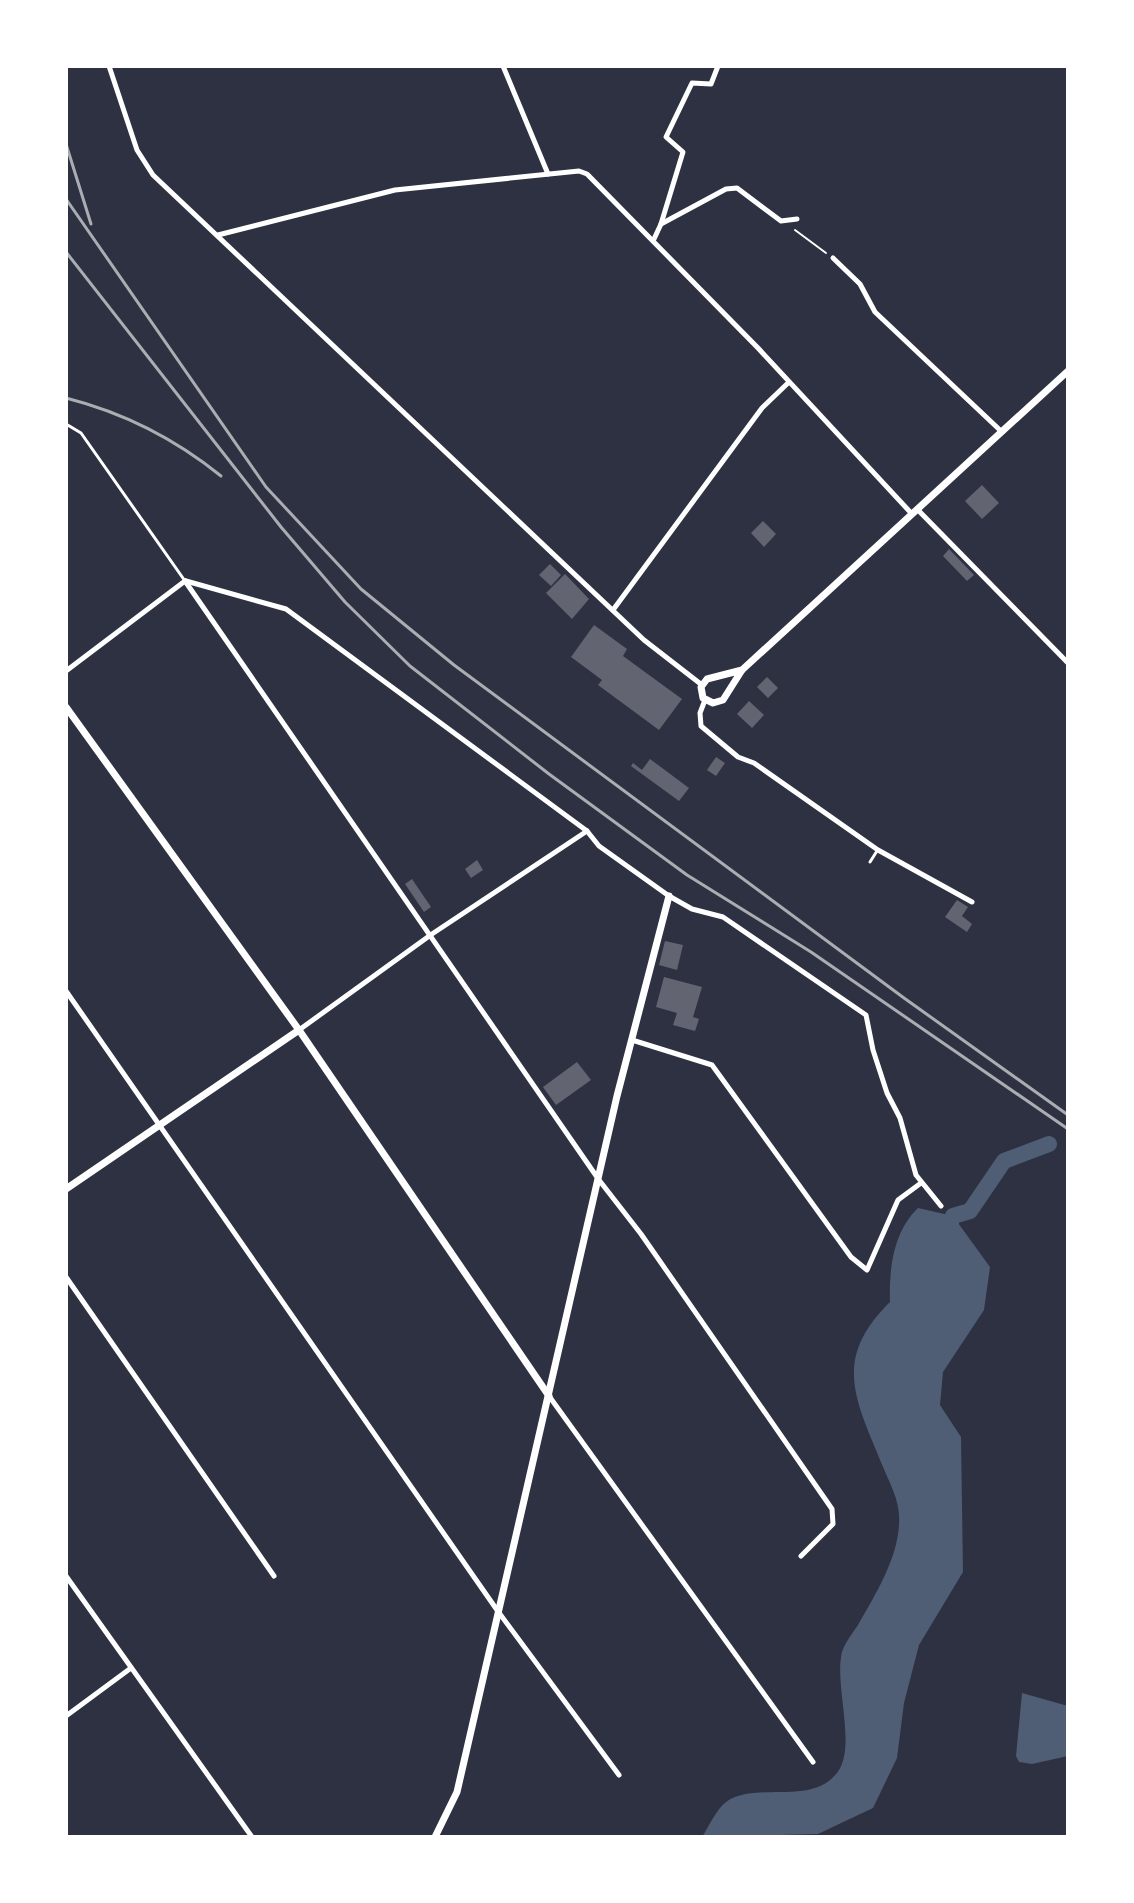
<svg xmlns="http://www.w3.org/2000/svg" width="1134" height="1903" font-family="Lato,sans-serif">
  <rect width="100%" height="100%" fill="#2d3142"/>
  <g fill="#4f5d75">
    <path d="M918,1208l35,8 37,51 -6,43 -41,62 -3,33 21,32 2,135 -44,73 -15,58 -7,55 -24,50 -55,26 -116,3c7,-11 14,-27 24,-35 31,-22 88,6 113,-32 16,-25 -3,-81 2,-113 1,-11 11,-23 17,-32 17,-30 39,-65 41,-100 2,-22 -8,-39 -16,-58 -27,-67 -52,-107 7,-165 -1,-33 3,-70 28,-94z"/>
    <path d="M1022,1693l46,13v50l-36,8 -13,-2 -3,-6z"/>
  </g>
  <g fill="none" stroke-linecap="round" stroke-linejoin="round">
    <path stroke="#4f5d75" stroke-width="16" d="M947,1234l6,-18 17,-5 34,-50 45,-17"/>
  </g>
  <g fill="#626471">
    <path d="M982,485l17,18 -17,16 -17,-18z"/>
    <path d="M763,521l13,13 -12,13 -13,-14z"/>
    <path d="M949,549l25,26 -7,6 -24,-25z"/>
    <path d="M550,564l11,11 -10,11 -12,-11z"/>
    <path d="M565,574l24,25 -17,20 -26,-26z"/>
    <path d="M594,625l33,24 -4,7 59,43 -23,31 -61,-45 4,-5 -31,-23z"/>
    <path d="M767,677l11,11 -10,10 -11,-11z"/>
    <path d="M749,701l15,14 -12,13 -15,-14z"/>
    <path d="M716,757l9,6 -9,13 -9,-6z"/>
    <path d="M650,759l39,29 -10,13 -48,-35 2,-3 9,7z"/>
    <path d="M477,860l6,10 -12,8 -6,-9z"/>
    <path d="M412,879l19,28 -7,5 -19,-28z"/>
    <path d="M957,900l11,7 -6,9 10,8 -5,8 -22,-15z"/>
    <path d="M665,941l18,4 -6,25 -18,-5z"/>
    <path d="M664,977l38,10 -9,30 6,2 -4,12 -22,-6 4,-12 -21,-6z"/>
    <path d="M577,1062l14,18 -35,25 -13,-18z"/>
  </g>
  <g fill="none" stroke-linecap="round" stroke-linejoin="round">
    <path stroke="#fff" stroke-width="2" d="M795,230l31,23"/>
    <g stroke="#fff" stroke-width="3">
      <path d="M66,424l15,9 104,148"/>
      <path d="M870,862l7,-11"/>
    </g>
    <g stroke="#fff" stroke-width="5">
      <path d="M109,66l28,84 16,25 491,465 58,45"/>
      <path d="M503,66l45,108"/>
      <path d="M661,224l22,-72 -17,-15 26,-54 19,1 7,-18"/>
      <path d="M218,235l177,-45 184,-19 8,3 171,174 154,166"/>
      <path d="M654,239l7,-15 65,-35 11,-1 44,33 16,-2"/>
      <path d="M833,258l27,26 15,28 127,120"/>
      <path d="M917,509l151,154"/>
      <path d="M185,581l414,599 42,54 191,275 1,15 -32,32"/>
      <path d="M186,581l100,28 301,222 12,15 70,50 23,13 31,8 143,98 7,35 14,43 13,25 16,57 25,31"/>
      <path d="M613,610l149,-202 26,-25"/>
      <path d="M66,671l119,-90"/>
      <path d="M705,700l-5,13 1,13 37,31 16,6 124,87 94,52"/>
      <path d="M66,991l431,619 122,165"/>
      <path d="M299,1030l133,-96 155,-103"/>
      <path d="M632,1040l80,25 139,192 16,13 31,-70 23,-17"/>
      <path d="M66,1277l208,299"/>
      <path d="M549,1396l264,366"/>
      <path d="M66,1576l186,261"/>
      <path d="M66,1716l65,-48"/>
    </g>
    <g stroke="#fff" stroke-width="7">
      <path d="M742,670l-35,9 -6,8 2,11 10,5 10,-3 19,-30 326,-299"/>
      <path d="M66,707l233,323 250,366"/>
      <path d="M66,1189l233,-159"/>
      <path d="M435,1837l22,-45 160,-696 52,-200"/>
    </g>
    <g stroke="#abadb3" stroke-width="3">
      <path d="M66,144l25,80"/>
      <path d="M66,199l200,288 95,102 93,76 450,333 164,117"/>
      <path d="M66,252l215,275 64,75 65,64 139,108 138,101 124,77 257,177"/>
      <path d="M66,398c59,15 108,40 155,78"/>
    </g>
  </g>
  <rect width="1134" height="1903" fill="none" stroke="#ffffff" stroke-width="136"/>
</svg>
